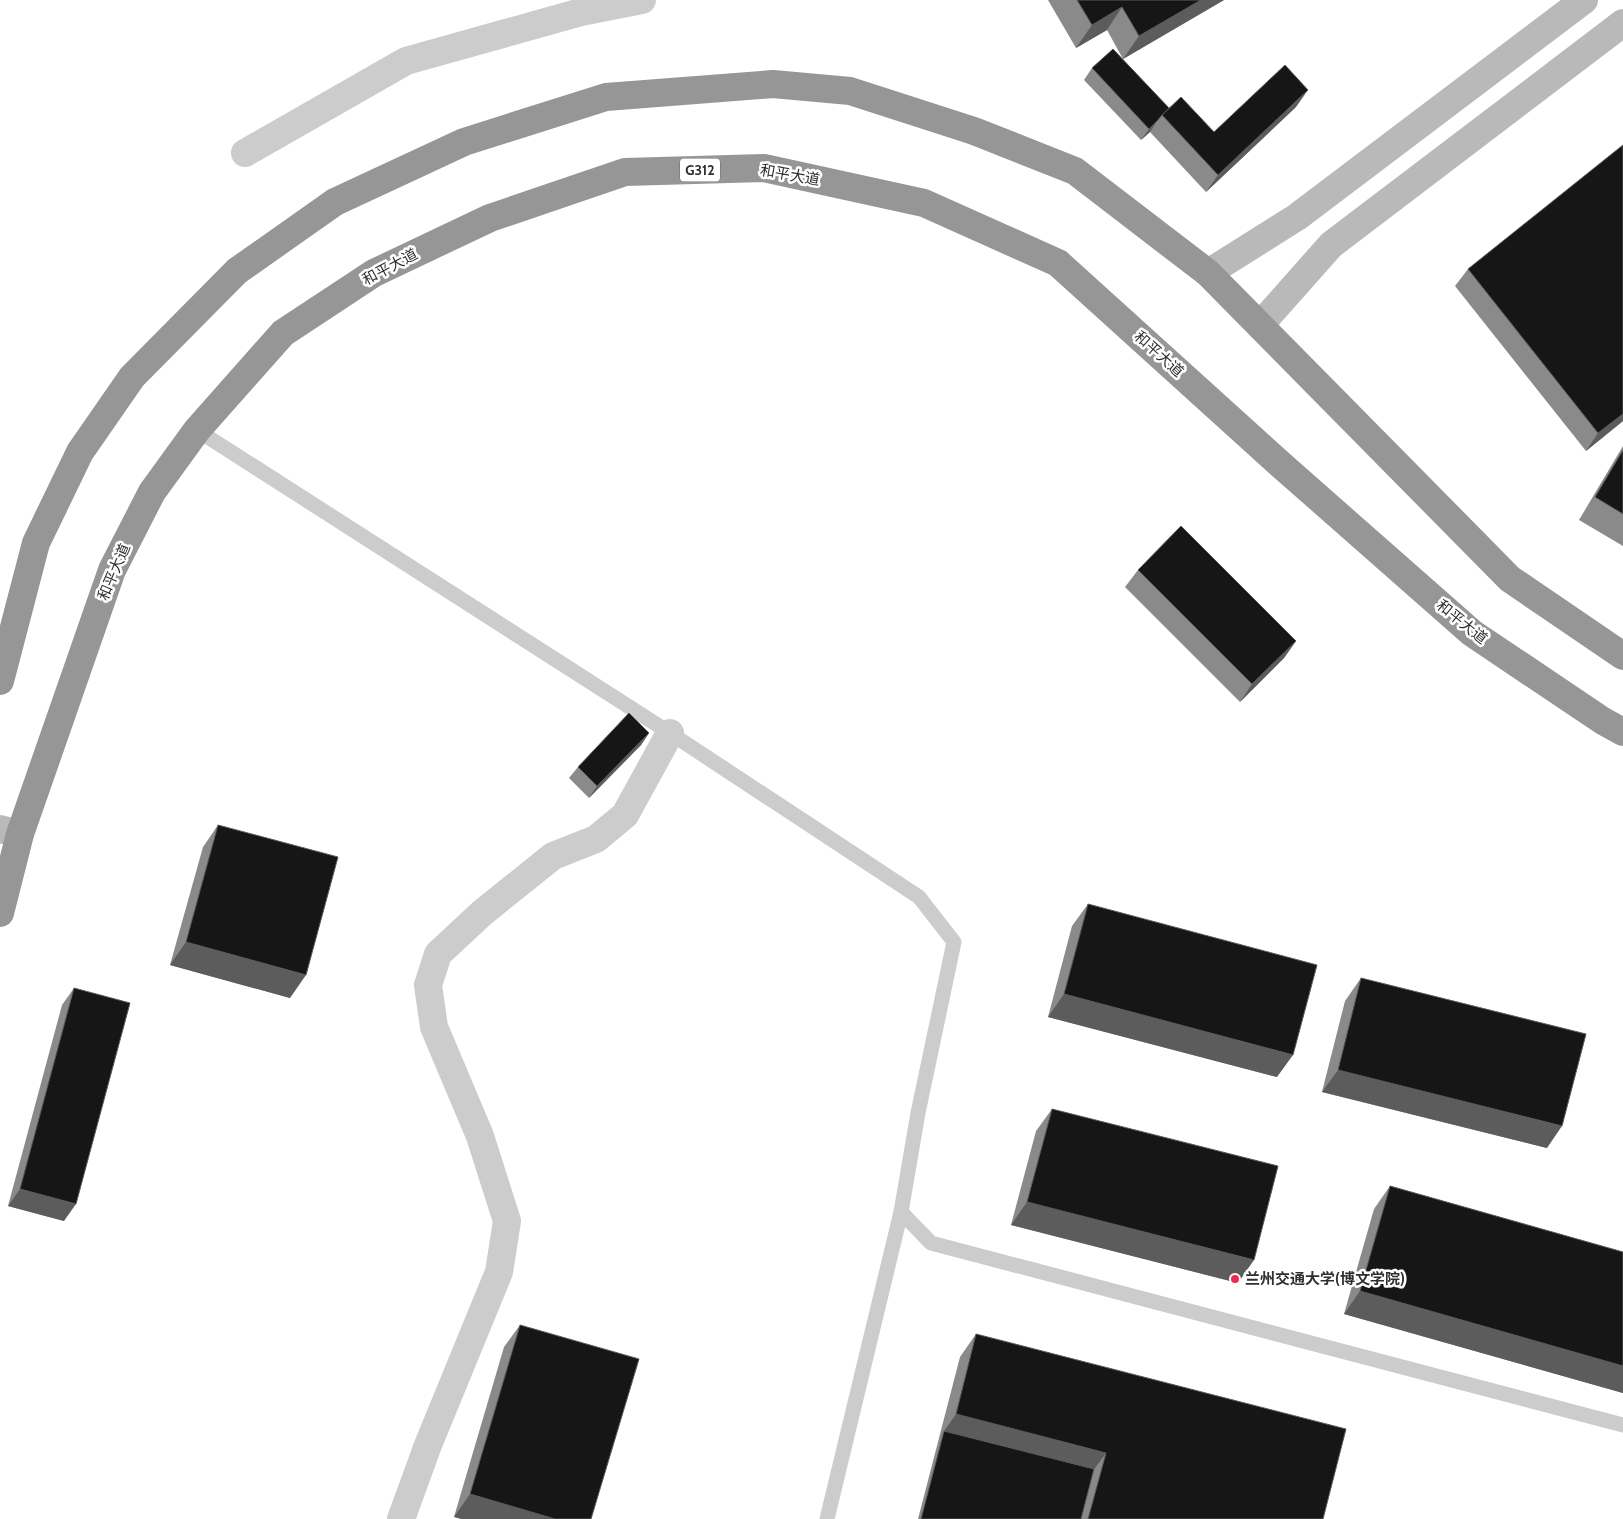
<svg xmlns="http://www.w3.org/2000/svg" width="1623" height="1519" font-family="Cabin,'Noto Sans SC',sans-serif">
  <rect width="100%" height="100%" fill="#fff"/>
  <g fill="none" stroke-linecap="round" stroke-linejoin="round">
    <g stroke="#ccc" stroke-width="15">
      <path d="M197,430l473,303 249,164 35,45 -36,171 -17,99 30,31 692,182"/>
      <path d="M827,1519l74,-307"/>
    </g>
    <g stroke="#ccc" stroke-width="28">
      <path d="M245,153l161,-92 175,-49 61,-12"/>
      <path d="M401,1519l27,-74 71,-173 8,-51 -27,-85 -46,-109 -6,-42 10,-31 44,-41 71,-57 43,-17 29,-24 45,-82"/>
    </g>
    <g stroke="#b9b9b9" stroke-width="28">
      <path d="M1208,273l89,-56 287,-217"/>
      <path d="M1260,325l71,-80 292,-222"/>
      <path d="M0,829l20,5"/>
    </g>
    <g stroke="#969696" stroke-width="28">
      <path d="M0,681l36,-138 44,-91 52,-75 105,-106 98,-69 129,-60 142,-45 167,-13 77,7 124,40 101,40 133,102 302,306 113,77"/>
      <path d="M0,913l20,-79 92,-264 40,-78 45,-62 86,-97 91,-60 116,-55 135,-46 139,-4 160,35 134,60 222,201 192,169 131,88 20,11"/>
    </g>
  </g>
  <g fill="#8a8a8a">
    <path d="M1048,0h176l-101,59 -16,-29 -31,18z"/>
    <path d="M1092,68l122,64 82,-25 -90,85 -56,-60 -9,8 -57,-60z"/>
    <path d="M1468,269l155,152 -37,30 -131,-165z"/>
    <path d="M1623,446v100l-44,-26z"/>
    <path d="M1138,570l158,71 -12,17 -44,44 -115,-115z"/>
    <path d="M649,733l-8,12 -52,53 -20,-20 9,-11z"/>
    <path d="M218,825l72,173 -120,-33 33,-118z"/>
    <path d="M1088,904l189,173 -229,-60 24,-91z"/>
    <path d="M1361,978l186,170 -225,-56 23,-91z"/>
    <path d="M74,988l-10,233 -56,-15 54,-201z"/>
    <path d="M1052,1109l186,174 -227,-58 25,-94z"/>
    <path d="M1390,1186l233,66v141l-279,-79 30,-105z"/>
    <path d="M520,1325l71,194 -137,-2 50,-170z"/>
    <path d="M976,1334l347,185h-405l42,-162z"/>
  </g>
  <g fill="#5c5c5c">
    <path d="M1201,0h23l-101,59 16,-23z"/>
    <path d="M1122,7l-15,23 -31,18 16,-23z"/>
    <path d="M1308,90l-12,17 -90,85 12,-17z"/>
    <path d="M1157,121l-7,11 -9,8 8,-11z"/>
    <path d="M1623,414v7l-37,30 12,-18z"/>
    <path d="M1296,641l-12,17 -44,44 12,-18z"/>
    <path d="M649,733l-8,12 -52,53 8,-12z"/>
    <path d="M186,942l120,33 -16,23 -120,-33z"/>
    <path d="M1064,994l229,61 -16,22 -229,-60z"/>
    <path d="M1338,1070l224,56 -15,22 -225,-56z"/>
    <path d="M20,1189l56,15 -12,17 -56,-15z"/>
    <path d="M1027,1202l227,58 -16,23 -227,-58z"/>
    <path d="M1360,1291l263,75v27l-279,-79z"/>
    <path d="M956,1414l150,39 -16,22 -146,-44 -4,6z"/>
    <path d="M470,1494l85,25h-94l-7,-2z"/>
  </g>
  <g fill="#161616" stroke="#5c5c5c">
    <path d="M1077,0h124l-62,36 -17,-29 -30,18z"/>
    <path d="M1113,49l56,59 -7,7 -5,6 -8,8 -57,-61z"/>
    <path d="M1285,65l23,25 -90,85 -56,-60 19,-18 33,35z"/>
    <path d="M1623,145v269l-25,19 -130,-164z"/>
    <path d="M1623,450v64l-28,-17z"/>
    <path d="M1181,526l115,115 -44,43 -114,-114z"/>
    <path d="M629,713l20,20 -52,53 -19,-19z"/>
    <path d="M218,825l120,32 -32,118 -120,-33z"/>
    <path d="M1088,904l229,61 -24,90 -229,-61z"/>
    <path d="M1361,978l225,56 -24,92 -224,-56z"/>
    <path d="M74,988l56,15 -54,201 -56,-15z"/>
    <path d="M1052,1109l226,57 -24,94 -227,-58z"/>
    <path d="M1390,1186l233,66v114l-263,-75z"/>
    <path d="M520,1325l119,34 -48,160h-36l-85,-25z"/>
    <path d="M976,1334l370,95 -23,90h-235l18,-66 -150,-39z"/>
    <path d="M944,1431l150,38 -13,50h-160z"/>
  </g>
  <circle fill="#ef2852" stroke="#fff" stroke-width="2" cx="1235" cy="1279" r="5"/>
  <g text-anchor="middle" dominant-baseline="central" stroke-width="5" stroke-linejoin="round" paint-order="stroke">
    <rect fill="#fff" stroke="#6d6d6d" stroke-width="1" x="680" y="158.5" width="40" height="23" rx="4"/>
    <g font-size="14" font-weight="bold" fill="#2f2f2f">
      <text x="700" y="170">G312</text>
    </g>
    <g font-size="15" fill="#2f2f2f" stroke="#fff">
      <text transform="translate(790 175) rotate(10)">和平大道</text>
      <text transform="translate(390 267) rotate(-28)">和平大道</text>
      <text transform="translate(1159 354) rotate(42)">和平大道</text>
      <text transform="translate(114 572) rotate(-67)">和平大道</text>
      <text transform="translate(1462 622) rotate(39)">和平大道</text>
    </g>
    <g font-size="15" font-weight="bold" fill="#2f2f2f" stroke="#fff" text-anchor="start">
      <text x="1245" y="1279">兰州交通大学(博文学院)</text>
    </g>
  </g>
</svg>
